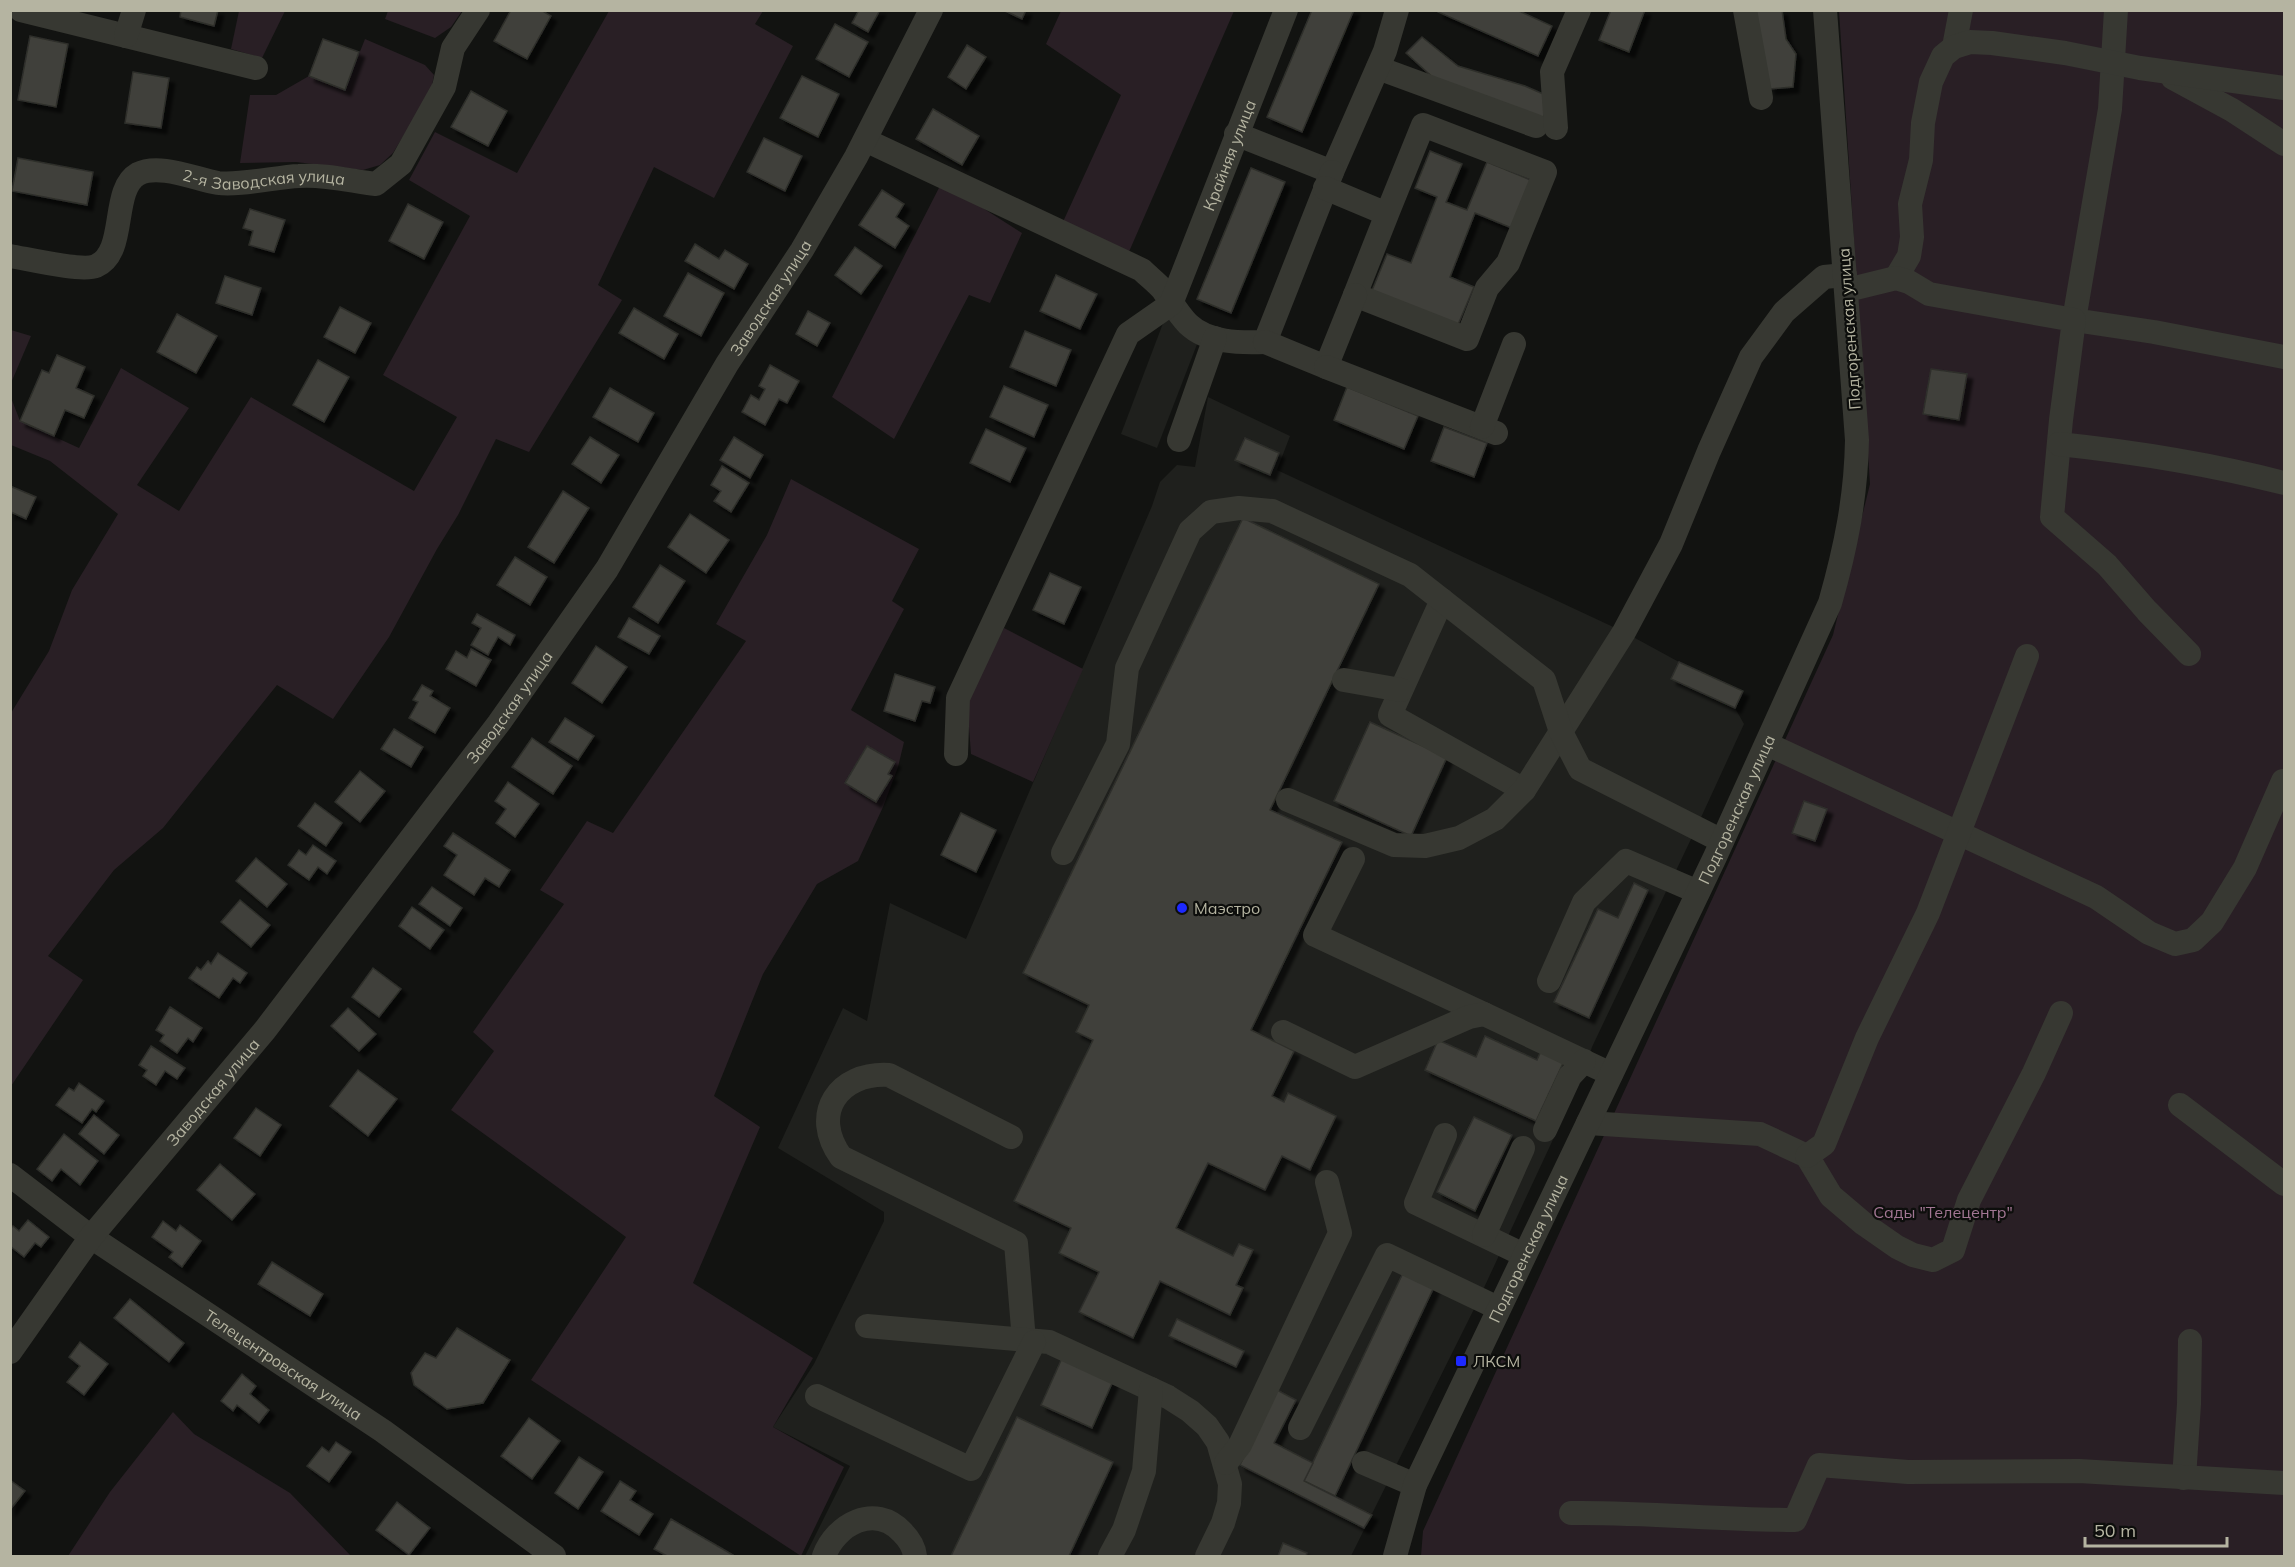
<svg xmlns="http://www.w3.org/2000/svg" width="2295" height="1567" font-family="Mulish,sans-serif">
  <defs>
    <filter id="shadow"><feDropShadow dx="5.5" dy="5.5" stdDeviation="1.5" flood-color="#0009"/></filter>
  </defs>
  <rect width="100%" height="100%" fill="#121311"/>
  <g fill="#1f201d">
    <path d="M1165,318l18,7 16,14 -42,109 -36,-14z"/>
    <path d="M1208,397l82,39 -13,34 347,162 55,30 64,29 -8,17 9,16 -52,113 -100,210 -8,26 -109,234 -124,249h-546l45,-90 -77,-39 41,-63 70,-143v-9l-106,-64 65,-140 24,13 23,-118 76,36 186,-433 8,-24 17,-17 18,2z"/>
  </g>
  <g fill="#291f25">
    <path d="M239,11h46l-23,47 -31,-9z"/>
    <path d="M388,11v-1l74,1 -11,16 -16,11 -50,-19z"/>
    <path d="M609,11h154l-8,13 38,22 -79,152 -60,-31 -56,118 24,15 -93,152 -33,-13 -38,76 -21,34 -48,88 -56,82 -56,-34 -114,143 -49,42 -66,86 35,24 -72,106v-373l38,-62 23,-61 46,-76 -68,-53 -39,-16 -1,-50 10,26 59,27 42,-80 68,40 -52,77 42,26 72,-114 163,94 43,-74 -74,-42 87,-159 -61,-36 26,-48 82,41z"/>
    <path d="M1061,11h173l-106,243 -66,-30 59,-129 -75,-51z"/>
    <path d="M1839,11h445v1545h-863l2,-25 410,-896 37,-151z"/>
    <path d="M365,39l60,26 9,10 -3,16 -38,62 -13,12 -17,5 -67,-8 -56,1 10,-68h26l33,-19 36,13z"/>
    <path d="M942,182l80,51 -32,70 -21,-8 -75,144 -62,-42z"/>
    <path d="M11,330l20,6 -20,47 -1,-53z"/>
    <path d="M791,479l128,70 -27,52 12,8 -53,101 53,32 -6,25 -15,40 -25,54 -41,23 -54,90 -49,122 46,31 -67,156 120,75 -40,69 71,40 -43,89 -270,-176 95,-143 -175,-127 43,-59 -21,-19 91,-128 -24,-14 47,-69 26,12 133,-192 -30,-17 51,-89z"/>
    <path d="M1004,628l79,41 -50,113 -62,-28 -4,-53z"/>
    <path d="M173,1412l21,22 96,59 61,63h-283l42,-64z"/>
  </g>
  <g fill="#40403a" stroke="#2e2f2b" stroke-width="1.5" filter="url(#shadow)">
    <path d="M181,10h37l-4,16 -34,-9z"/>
    <path d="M511,10h30l10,6 -24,43 -33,-18z"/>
    <path d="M859,10h21l-12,22 -16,-9z"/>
    <path d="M1003,10h23l-4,9z"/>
    <path d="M1312,10h42l-52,122 -35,-15z"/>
    <path d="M1439,10h78l35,16 -14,30 -100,-44z"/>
    <path d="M1611,10h34l-16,42 -30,-12z"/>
    <path d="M1755,10h27l4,29 10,15 -3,33 -23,2z"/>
    <path d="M835,24l33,18 -19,35 -33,-18z"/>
    <path d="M30,36l38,8 -12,63 -38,-7z"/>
    <path d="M1422,37l36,29 67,20 25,11 -8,24 -104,-39 -32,-29z"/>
    <path d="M323,39l36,13 -14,38 -36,-14z"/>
    <path d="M967,45l19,12 -20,32 -18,-12z"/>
    <path d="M133,72l36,6 -8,50 -36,-5z"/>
    <path d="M802,76l37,18 -21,43 -38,-19z"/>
    <path d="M471,91l36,20 -19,35 -37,-19z"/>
    <path d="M933,109l46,27 -17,29 -46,-26z"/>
    <path d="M764,138l38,18 -17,35 -38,-19z"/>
    <path d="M1430,151l32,13 -16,38 21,8 20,-48 46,19 -19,48 -39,-16 -25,64 24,10 -17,40 -86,-34 16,-39 24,9 26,-66 -22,-9z"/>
    <path d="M18,158l75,14 -6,33 -75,-14z"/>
    <path d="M1251,168l34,14 -54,131 -34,-14z"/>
    <path d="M882,190l22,14 -8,13 13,9 -14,22 -36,-23z"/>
    <path d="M408,204l35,18 -19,37 -35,-18z"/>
    <path d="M250,209l35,11 -11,32 -25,-7 4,-14 -10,-3z"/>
    <path d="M695,244l24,15 6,-9 23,14 -14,25 -49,-28z"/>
    <path d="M855,247l27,19 -21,28 -26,-19z"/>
    <path d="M688,273l36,20 -23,43 -37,-20z"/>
    <path d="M1056,275l41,19 -17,35 -40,-18z"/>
    <path d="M225,276l36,12 -9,27 -36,-12z"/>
    <path d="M340,307l31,16 -16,30 -31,-16z"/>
    <path d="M634,308l44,26 -14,25 -45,-26z"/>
    <path d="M808,311l22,12 -13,23 -21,-12z"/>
    <path d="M177,314l40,22 -21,37 -39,-21z"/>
    <path d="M1025,331l46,19 -15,36 -46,-19z"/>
    <path d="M57,355l28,12 -9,21 18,8 -10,22 -19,-8 -11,26 -34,-15 22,-51 7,3z"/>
    <path d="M318,360l31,17 -25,45 -31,-17z"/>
    <path d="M770,365l29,16 -12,22 -8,-4 -14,26 -23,-13 9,-17 8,5 6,-11 -6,-3z"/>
    <path d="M1931,369l36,5 -8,46 -36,-6z"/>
    <path d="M1004,386l44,19 -14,32 -44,-20z"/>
    <path d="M1347,387l71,29 -14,33 -70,-29z"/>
    <path d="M610,388l44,25 -16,29 -45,-25z"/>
    <path d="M1444,427l43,16 -13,34 -43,-16z"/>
    <path d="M986,429l40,19 -16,34 -40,-19z"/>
    <path d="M590,437l29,18 -18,28 -29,-19z"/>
    <path d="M734,437l29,18 -13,23 -30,-18z"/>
    <path d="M1245,438l34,15 -9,22 -35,-15z"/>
    <path d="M722,466l27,17 -18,29 -17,-11 7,-10 -10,-6z"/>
    <path d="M10,486l26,11 -10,22 -15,-7 -1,3z"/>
    <path d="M563,491l26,17 -35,55 -26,-16z"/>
    <path d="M690,514l39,26 -23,33 -38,-26z"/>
    <path d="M1243,518l136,66 -109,226 72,32 -91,188 43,21 -22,45 12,6 4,-9 48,23 -26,54 -28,-14 -17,34 -57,-27 -32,65 57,28 6,-12 14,6 -17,35 7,3 -13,27 -70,-34 -27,57 -54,-26 20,-40 -40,-19 12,-25 -57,-27 79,-161 -17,-8 13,-27 -66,-32z"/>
    <path d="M515,557l32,20 -17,28 -33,-20z"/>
    <path d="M660,565l25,16 -27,42 -25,-16z"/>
    <path d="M1050,573l31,14 -17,37 -31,-14z"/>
    <path d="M477,614l38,21 -5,10 -12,-8 -10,18 -17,-10 10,-17 -9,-5z"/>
    <path d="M629,618l31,18 -11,18 -31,-17z"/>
    <path d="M596,646l31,21 -25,36 -30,-20z"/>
    <path d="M471,649l20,11 -15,26 -30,-17 10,-18 11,7z"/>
    <path d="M1679,662l64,29 -8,17 -64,-29z"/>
    <path d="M895,674l40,13 -5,16 -8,-2 -7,20 -31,-10z"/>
    <path d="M422,685l11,6 -3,5 20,12 -15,25 -26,-15 9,-16 -5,-2z"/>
    <path d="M565,718l29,18 -16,24 -29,-18z"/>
    <path d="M1370,722l77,35 -36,79 -77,-35z"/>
    <path d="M394,729l29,18 -12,20 -30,-18z"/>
    <path d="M532,738l40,28 -19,28 -41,-27z"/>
    <path d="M867,746l28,16 -7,12 4,2 -16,26 -31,-19z"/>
    <path d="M360,771l25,20 -25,31 -25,-20z"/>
    <path d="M508,782l31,22 -24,33 -19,-14 10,-14 -11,-8z"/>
    <path d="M1804,801l23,8 -12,32 -23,-8z"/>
    <path d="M315,803l27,20 -16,23 -28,-20z"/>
    <path d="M961,813l35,17 -20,42 -35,-17z"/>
    <path d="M453,833l57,37 -11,17 -14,-9 -11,17 -30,-20 13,-20 -13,-9z"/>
    <path d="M313,845l23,16 -9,13 -9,-7 -9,13 -21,-15 11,-15 7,5z"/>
    <path d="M256,858l31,26 -20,23 -31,-26z"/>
    <path d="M1634,883l14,7 -59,128 -35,-16 44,-93 20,9z"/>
    <path d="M432,887l30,21 -12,18 -31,-22z"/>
    <path d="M240,900l30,25 -19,22 -30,-25z"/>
    <path d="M412,907l32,23 -14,19 -31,-23z"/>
    <path d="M218,953l29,20 -7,10 -7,-5 -14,20 -30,-20 8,-11 4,3 7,-9 3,3z"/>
    <path d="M373,968l28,21 -22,28 -27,-20z"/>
    <path d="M170,1007l32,21 -9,14 -5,-4 -11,15 -17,-12 4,-6 -8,-5z"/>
    <path d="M348,1008l28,26 -17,17 -28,-25z"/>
    <path d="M1485,1036l52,24 4,-9 23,10 -28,60 -111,-51 13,-30 38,17z"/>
    <path d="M151,1046l34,22 -8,11 -12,-8 -9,14 -13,-9 4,-6 -8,-5z"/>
    <path d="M358,1070l39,29 -29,37 -38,-30z"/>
    <path d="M79,1083l25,18 -8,11 -4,-3 -10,14 -26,-18 13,-17 5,3z"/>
    <path d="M256,1108l25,17 -21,31 -26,-18z"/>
    <path d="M94,1115l25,20 -15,19 -25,-20z"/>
    <path d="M1474,1117l38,18 -37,76 -38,-19z"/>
    <path d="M64,1134l34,27 -18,24 -19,-16 -9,12 -15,-12z"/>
    <path d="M220,1164l35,30 -23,26 -35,-30z"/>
    <path d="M28,1220l21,17 -8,10 -6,-4 -11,14 -14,-11v-17l3,-3 6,5z"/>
    <path d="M163,1221l13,10 4,-6 21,16 -19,26 -13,-10 4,-5 -21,-15z"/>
    <path d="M272,1262l51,32 -13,22 -52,-32z"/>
    <path d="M1403,1273l31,14 -99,209 -31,-15z"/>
    <path d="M130,1299l54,44 -15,19 -55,-44z"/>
    <path d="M1177,1319l67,32 -8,16 -67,-31z"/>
    <path d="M457,1328l53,32 -27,43 -36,6 -33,-24 -3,-12 14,-20 11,5z"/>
    <path d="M80,1342l28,22 -24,31 -17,-13 13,-16 -11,-9z"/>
    <path d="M1063,1356l51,23 -22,49 -51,-23z"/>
    <path d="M242,1374l14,12 -6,8 19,16 -10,13 -22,-18 -4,6 -12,-10z"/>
    <path d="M1277,1390l19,10 -22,43 39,20 -9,18 68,34 -8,13 -124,-63z"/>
    <path d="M1017,1417l96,45 -44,94h-118z"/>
    <path d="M529,1418l31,23 -28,38 -31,-23z"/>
    <path d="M336,1442l15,10 -22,30 -22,-16 15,-19 7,5z"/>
    <path d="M579,1457l24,15 -25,37 -23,-16z"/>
    <path d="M10,1480l15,11 -15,19z"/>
    <path d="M620,1481l16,10 -6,9 23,14 -14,21 -38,-24z"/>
    <path d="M397,1502l33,26 -21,27 -33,-25z"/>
    <path d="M671,1519l62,36 -1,1h-65l-13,-7z"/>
    <path d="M1283,1543l24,10 -1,3h-28z"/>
  </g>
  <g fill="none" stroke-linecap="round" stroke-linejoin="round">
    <g stroke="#373832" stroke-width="24">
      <path d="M21,10l235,58"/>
      <path d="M1745,10l16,88"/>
      <path d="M2116,10l-6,99 -36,211 80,12 130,25"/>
      <path d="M126,36l8,-26"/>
      <path d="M1954,47l7,-37"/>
      <path d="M1378,68l158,58"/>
      <path d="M2173,78l59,32 52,34"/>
      <path d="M1556,128l-4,-56 27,-62"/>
      <path d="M1236,134l96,38 53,-121 12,-41"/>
      <path d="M865,140l277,130c7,7 15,13 21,20 8,11 15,24 25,34 20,19 52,19 77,18l67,-170"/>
      <path d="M1325,188l62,26 36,-89 122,47 -37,91 -21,25 -20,51 -112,-44 32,-81"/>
      <path id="s1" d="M10,256c18,3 72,16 86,10 32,-14 14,-76 42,-92 21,-11 57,5 80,9 20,3 59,-6 81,-7 25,-2 52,5 77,8l25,-20 43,-77 9,-39 25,-38"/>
      <path d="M1896,278l13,-22 3,-19 -2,-33 11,-44 2,-37 8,-41 12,-26 11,-9 16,-5 22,1 73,10 75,15 144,20"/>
      <path d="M1847,290l49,-12 13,4 20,12 145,26 -13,100 -9,97 55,48 40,46 42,43"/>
      <path d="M1265,342l61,25 29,-72"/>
      <path d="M1326,367l170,66"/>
      <path d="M1482,427l32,-83"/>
      <path d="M1179,440l36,-102"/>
      <path d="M2059,444c76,8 151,20 225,39"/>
      <path d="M1442,600l-52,115 134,75"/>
      <path d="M1344,680l57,10"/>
      <path d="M1767,744l329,153 53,36 26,11 18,-4 19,-18 33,-54 38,-87"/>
      <path id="s2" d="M956,754l2,-56 170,-364 43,-30 115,-294"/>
      <path d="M1288,800l106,45 31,1 34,-8 36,-19 29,-29 100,-158 47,-88 38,-93 42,-94 33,-45 40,-35 21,-2"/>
      <path d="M1063,853l55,-109 9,-76 63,-137 21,-19 28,-4 33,3 138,64 134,105 17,52 19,37 142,72"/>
      <path d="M1353,859l-38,76 169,79"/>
      <path d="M1549,981l35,-79 42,-41 72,31"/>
      <path d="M1283,1032l72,35 114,-50 15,-3 127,60"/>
      <path d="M2180,1105l104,79"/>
      <path d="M1588,1123l172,11 47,22 24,40 33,28 33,23 16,8 20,5 20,-10 16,-50 65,-127 27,-60"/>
      <path d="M1545,1130l25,-54 14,-15"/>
      <path d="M1445,1135l-29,68 108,52"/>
      <path d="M1011,1137l-122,-62c-51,-3 -79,39 -48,82l175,86 8,98"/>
      <path d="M1807,1156l17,-12 43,-106 61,-125 99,-257"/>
      <path id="s3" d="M10,1175l81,62 292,194 171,125"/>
      <path d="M1484,1235l39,-87"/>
      <path d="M867,1326l182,16 119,55 22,14 17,15 11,16 12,42 -1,19 -6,20 -16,33"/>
      <path id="s4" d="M10,1352l81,-115 174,-207 234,-307 108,-154 120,-205 75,-114 54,-93 75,-147"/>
      <path d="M817,1396l154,73 63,-127"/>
      <path d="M1300,1428l87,-173 111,53"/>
      <path d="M1226,1463l14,-18 100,-212 -13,-51"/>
      <path d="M1364,1463l51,22"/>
      <path d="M2184,1478l5,-74 1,-63"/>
      <path d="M1571,1513c75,-1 149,7 224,7l24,-55 89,7 171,-1 205,12"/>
      <path d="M824,1556c12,-32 51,-53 78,-24 7,7 12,15 13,24"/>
      <path d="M1110,1556l14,-26 20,-59 7,-82"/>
      <path id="s5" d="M1395,1556l20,-71 300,-628 115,-254c16,-56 26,-106 27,-163l-32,-430"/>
    </g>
  </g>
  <g fill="#1d29ff" stroke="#0d0e0c" stroke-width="2">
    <circle cx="1182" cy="908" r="6"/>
    <rect x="1455" y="1355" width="12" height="12" rx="3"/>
  </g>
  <g text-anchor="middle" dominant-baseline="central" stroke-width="4.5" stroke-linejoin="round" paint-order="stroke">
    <g font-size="16" fill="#b5b4a1" stroke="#0d0e0c">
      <text stroke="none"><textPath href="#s2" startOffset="670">Крайняя улица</textPath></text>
      <text stroke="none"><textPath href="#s1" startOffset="320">2-я Заводская улица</textPath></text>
      <text stroke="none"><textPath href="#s4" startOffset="1302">Заводская улица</textPath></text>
      <text transform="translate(1849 329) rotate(-94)">Подгоренская улица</text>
      <text stroke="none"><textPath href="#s4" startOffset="816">Заводская улица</textPath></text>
      <text stroke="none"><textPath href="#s5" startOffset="822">Подгоренская улица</textPath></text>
      <text stroke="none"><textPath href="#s4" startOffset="330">Заводская улица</textPath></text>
      <text stroke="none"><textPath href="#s5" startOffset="336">Подгоренская улица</textPath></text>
      <text stroke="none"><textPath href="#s3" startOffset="333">Телецентровская улица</textPath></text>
    </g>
    <g font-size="16" fill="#b5b4a1" stroke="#0d0e0c" text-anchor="start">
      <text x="1194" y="908">Маэстро</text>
      <text x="1473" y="1361">ЛКСМ</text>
    </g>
    <g font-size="16" fill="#a27693" stroke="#0d0e0c">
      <text x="1943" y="1212">Сады "Телецентр"</text>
    </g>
  </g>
  <rect width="2295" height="1567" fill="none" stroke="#b5b4a1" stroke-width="24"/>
  <path d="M2085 1537v9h142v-9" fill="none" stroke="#b5b4a1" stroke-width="3"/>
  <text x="2094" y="1537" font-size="18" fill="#b5b4a1" stroke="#0d0e0c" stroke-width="4.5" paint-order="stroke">50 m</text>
</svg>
